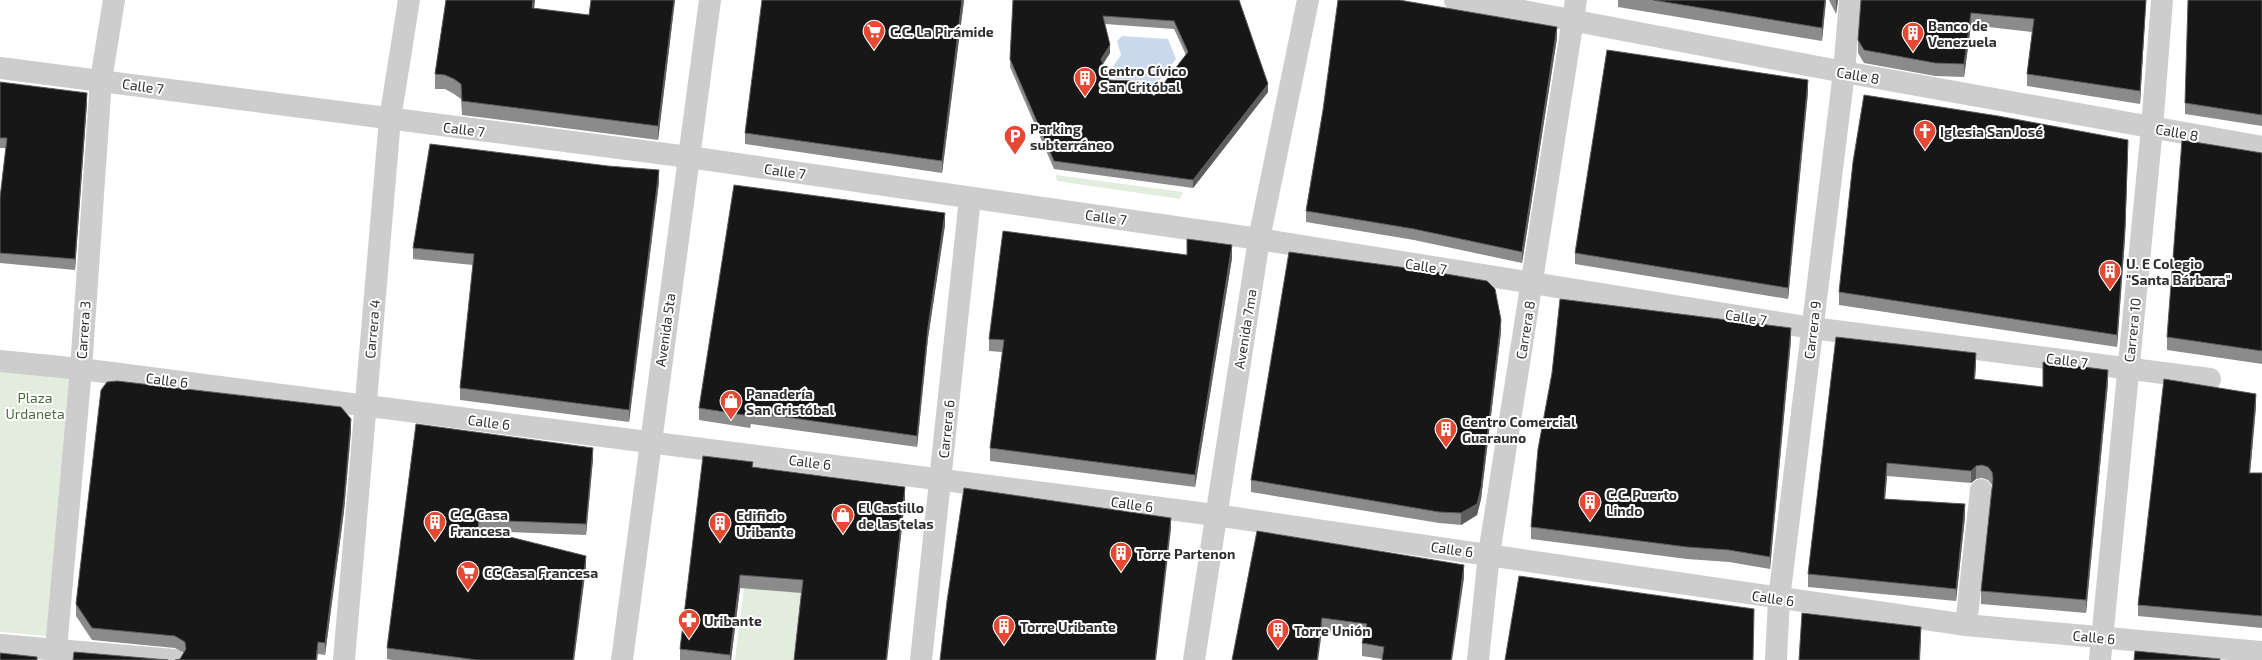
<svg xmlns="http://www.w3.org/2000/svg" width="2262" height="660" font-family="'Exo 2',sans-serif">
  <rect width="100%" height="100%" fill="#fff"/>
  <g fill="#e3edde">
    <path d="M1056,175l127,17 -3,7 -123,-18z"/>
    <path d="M0,365l75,8 -28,263 -47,-4z"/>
    <path d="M744,587l59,6 -8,67h-60z"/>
  </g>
  <path fill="#cad8ed" d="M1122,36l46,3 8,20 -24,31 -12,-10 -24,-1 -4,-11 9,-13 -4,-14z"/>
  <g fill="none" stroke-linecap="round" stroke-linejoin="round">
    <g stroke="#cdcdcd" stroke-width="22">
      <path d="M1455,0l42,6 347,66 418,75"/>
      <path d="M0,68l689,89 570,82 553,89 398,51"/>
      <path d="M0,361l81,8 1134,146 751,110 296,27"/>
      <path d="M1966,625l15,-135"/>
      <path d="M0,645l174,15"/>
      <path d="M55,660l26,-291 20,-289 13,-80"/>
      <path d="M344,660l46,-541 19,-119"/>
      <path d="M622,660l88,-660"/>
      <path d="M921,660l49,-462"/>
      <path d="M1194,660l65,-421 49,-239"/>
      <path d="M1478,660l11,-106 87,-554"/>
      <path d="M1776,660l3,-61 65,-527 6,-72"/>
      <path d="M2100,660l52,-532 10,-128"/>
    </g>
  </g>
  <g fill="#8b8b8b" fill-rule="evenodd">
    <path d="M446,0h89l-1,9 55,6 86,-15 -17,140 -196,-25 -1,-16 -7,-5 -9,-5h-10v-15z"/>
    <path d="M964,0l-22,173 -197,-29v-11z"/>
    <path d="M1013,0h226l29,92 -75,96 -139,-19 -44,-102zM1105,24l69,5 12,26 -32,41 -45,-16 -6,-16 7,-11z"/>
    <path d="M1618,0h208l-4,41 -204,-34z"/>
    <path d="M1829,0h9l-2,14z"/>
    <path d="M1861,0h285l-6,104 -113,-18v-12l5,-42 -61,-7 -7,52 -29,-1 -71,-13 -6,-10v-13z"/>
    <path d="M2262,0v126l-77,-12v-11z"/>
    <path d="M1557,38l-35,225 -108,-23 -108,-18v-11z"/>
    <path d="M0,82l87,21 -12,167 -75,-7v-65l6,-50h-6z"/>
    <path d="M1808,92l-20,207 -213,-35v-11z"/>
    <path d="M2128,153l-3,85 -8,109 -278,-42v-13z"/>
    <path d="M2262,153v211l-95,-14v-13z"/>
    <path d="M659,182l-30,240 -169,-22v-12l13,-123 -60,-6v-11z"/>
    <path d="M945,225l-17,113 -11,109 -166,-23 -1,4 -51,-8v-12z"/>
    <path d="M1187,255l45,3 -37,229 -205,-26v-13l12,-96 -13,-1v-12z"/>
    <path d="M1501,332l-20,167 -4,16 -16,10 -22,-2 -188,-31v-12z"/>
    <path d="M1836,337l140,28 -1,14 68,8 65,-4 -22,230 -105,-9v-13l12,-105 -1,-1 -4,-5 -6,-2 -6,1 -5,4 -84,-7 -2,23 80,18 -9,84 -148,-14v-13z"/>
    <path d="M1791,340l-21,229 -41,-7 -42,-3 -156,-20v-12z"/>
    <path d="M2256,406l-6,67h12v155l-124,-12v-11z"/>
    <path d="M416,424l177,35 -7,76 -102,-4 102,36 -12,93h-182l-5,-1v-11z"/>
    <path d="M351,431l-7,80 -19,144 -7,-1 -1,6h-142l5,-1 4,-6 -9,-5 -83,-8 -16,-24v-12z"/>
    <path d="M753,467l152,33 -18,160h-93l7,-67 -61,-5 -9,72h-51v-11z"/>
    <path d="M1257,531l207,47 -82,81 -20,-3v-13l1,-7 -41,-5z"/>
  </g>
  <g fill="#5d5d5d">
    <path d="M533,0h2l-3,23v-15z"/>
    <path d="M674,0h1l-17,140v-14z"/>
    <path d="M962,0h2l-22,173v-12z"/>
    <path d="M1825,0h1l-4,41v-13z"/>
    <path d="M1836,0h2l-2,14z"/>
    <path d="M2146,0l-6,104v-13z"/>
    <path d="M1971,13v12l-7,52v-13z"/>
    <path d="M1557,27v11l-35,225v-11z"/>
    <path d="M1110,45v8l-9,14v-8z"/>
    <path d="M1808,80v12l-20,207v-11z"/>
    <path d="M1268,84v8l-75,96v-8z"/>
    <path d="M87,93v10l-12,167v-11z"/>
    <path d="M2128,140l-3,98 -8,109v-12z"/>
    <path d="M659,170v12l-30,240v-12z"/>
    <path d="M945,213v12l-17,113 -11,109v-11l11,-109z"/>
    <path d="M1232,245v13l-37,229v-12z"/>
    <path d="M1501,320v12l-20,167 -4,16 -16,10v-12z"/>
    <path d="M1791,328v12l-21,229v-12z"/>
    <path d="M1976,353v12l-2,26v-12z"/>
    <path d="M2108,370v13l-22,230v-13z"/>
    <path d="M2256,394v12l-7,79v-12z"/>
    <path d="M351,419v12l-7,80 -19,144v-12z"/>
    <path d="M593,448v11l-7,76v-11z"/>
    <path d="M1887,463v13l-3,35v-12z"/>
    <path d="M1976,466v13l-5,4v-12z"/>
    <path d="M905,487v13l-18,160h-1z"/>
    <path d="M1965,504v13l-9,84v-12z"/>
    <path d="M1171,518v11l-15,131h-1z"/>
    <path d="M586,556v11l-12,93h-1z"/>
    <path d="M1464,565v13l-12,82h-1z"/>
    <path d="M740,575v13l-9,72h-1v-5z"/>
    <path d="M1322,618v13l-4,29h-1z"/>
    <path d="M1921,627v12l-1,21h-1z"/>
    <path d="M318,642l-1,18h-1z"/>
  </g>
  <g fill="#171717" stroke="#5d5d5d" fill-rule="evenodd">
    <path d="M446,0h87l-1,8 57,7 2,-15h83l-16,126 -196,-25 -1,-17 -7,-5 -9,-4 -10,-1z"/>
    <path d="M762,0h200l-20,161 -197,-28z"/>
    <path d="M1013,0h226l29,84 -75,96 -139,-19 -44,-102zM1103,16l71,5 14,31 -34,44 -18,-15 -27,-1 -8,-21 9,-14z"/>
    <path d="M1338,0h61l158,27 -35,225 -108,-23 -108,-18 17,-101z"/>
    <path d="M1653,0h172l-3,28z"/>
    <path d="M1861,0h285l-6,91 -113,-17 7,-55 -63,-6 -7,51 -29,-1 -71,-13 -6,-10z"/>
    <path d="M2188,0h74v115l-77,-12z"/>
    <path d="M1607,50l201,30 -20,208 -213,-35z"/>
    <path d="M0,82l87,11 -12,166 -75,-6v-55l7,-60h-7z"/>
    <path d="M1864,95l134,21 130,24 -3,86 -8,109 -278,-43 14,-130z"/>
    <path d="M2182,140l80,13v198l-95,-14z"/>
    <path d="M430,144l178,22 51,4 -30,240 -169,-22 14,-134 -61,-6z"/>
    <path d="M734,185l211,28 -17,114 -11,109 -166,-24 -1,4 -51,-8z"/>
    <path d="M1003,231l184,24v-16l45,6 -37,230 -205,-27 14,-108 -15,-1z"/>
    <path d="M1289,252l140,19 58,10 8,8 6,31 -20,168 -4,16 -16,9 -22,-1 -188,-32z"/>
    <path d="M1560,299l231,29 -21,229 -41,-7 -42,-3 -156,-20 7,-78 14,-76z"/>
    <path d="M1836,337l140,16 -2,26 69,8v-25l65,8 -22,230 -105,-9 12,-112 -1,-7 -4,-5 -6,-2 -6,1 -5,5 -84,-8 -3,36 81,5 -9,85 -148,-15z"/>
    <path d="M2164,379l92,15 -7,79h13v143l-124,-11z"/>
    <path d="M117,381l224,26 10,12 -7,80 -19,144 -7,-1 -2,18h-141l5,-1 6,-10 -1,-7 -10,-6 -83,-8 -16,-24 25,-214 6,-8z"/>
    <path d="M416,424l177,24 -7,76 -107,-4 -1,9 108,27 -13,104h-96l-90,-12z"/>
    <path d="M703,456l50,6 -1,5 153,20 -19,173h-92l9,-80 -63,-5 -10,80 -50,-6z"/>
    <path d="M964,488l207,30 -16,142h-215l7,-59z"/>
    <path d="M1257,531l207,34 -13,95h-69l2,-13 -22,-4 5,-19 -45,-6 -5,42h-85z"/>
    <path d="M1519,576l235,33 -1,51h-248z"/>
    <path d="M1802,613l119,14 -2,33h-120z"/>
    <path d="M2135,651l85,8v1h-86z"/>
    <path d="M74,652l94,8h-95z"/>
    <path d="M0,653l37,4v3h-37z"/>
  </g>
  <defs>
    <g id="supermarket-pin" transform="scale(1.15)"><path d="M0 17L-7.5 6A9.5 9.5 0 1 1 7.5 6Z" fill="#e64933" stroke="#fff"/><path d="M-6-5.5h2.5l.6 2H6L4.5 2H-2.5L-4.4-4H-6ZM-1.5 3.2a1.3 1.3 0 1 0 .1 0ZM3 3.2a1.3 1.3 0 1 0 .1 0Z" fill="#fff"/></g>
    <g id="building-pin" transform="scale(1.15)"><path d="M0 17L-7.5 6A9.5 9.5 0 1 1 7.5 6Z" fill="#e64933" stroke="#fff"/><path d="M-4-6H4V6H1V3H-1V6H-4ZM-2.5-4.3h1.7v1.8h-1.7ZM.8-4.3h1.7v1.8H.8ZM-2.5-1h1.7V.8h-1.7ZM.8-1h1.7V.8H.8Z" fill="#fff"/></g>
    <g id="church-pin" transform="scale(1.15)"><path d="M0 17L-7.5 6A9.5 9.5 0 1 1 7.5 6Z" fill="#e64933" stroke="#fff"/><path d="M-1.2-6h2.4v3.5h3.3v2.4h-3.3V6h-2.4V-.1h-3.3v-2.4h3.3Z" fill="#fff"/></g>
    <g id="parking-pin" transform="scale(1.15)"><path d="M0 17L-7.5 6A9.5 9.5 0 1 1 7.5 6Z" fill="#e64933" stroke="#fff"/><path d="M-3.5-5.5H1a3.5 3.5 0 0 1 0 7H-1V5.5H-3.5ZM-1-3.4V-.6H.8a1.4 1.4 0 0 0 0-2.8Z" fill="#fff"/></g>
    <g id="shop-pin" transform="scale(1.15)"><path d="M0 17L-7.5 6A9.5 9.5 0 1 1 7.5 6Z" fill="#e64933" stroke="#fff"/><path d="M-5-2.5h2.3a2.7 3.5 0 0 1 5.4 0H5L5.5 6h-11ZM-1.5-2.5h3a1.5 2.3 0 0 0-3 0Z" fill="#fff"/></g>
    <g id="pharmacy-pin" transform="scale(1.15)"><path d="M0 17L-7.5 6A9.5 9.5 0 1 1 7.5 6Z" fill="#e64933" stroke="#fff"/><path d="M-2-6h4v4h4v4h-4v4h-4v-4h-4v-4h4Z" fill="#fff"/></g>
  </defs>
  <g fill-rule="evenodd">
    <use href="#supermarket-pin" x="874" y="31"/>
    <use href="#building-pin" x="1913" y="33"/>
    <use href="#building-pin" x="1085" y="78"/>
    <use href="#church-pin" x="1925" y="131"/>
    <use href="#parking-pin" x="1015" y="136"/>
    <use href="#building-pin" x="2110" y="271"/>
    <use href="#shop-pin" x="731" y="401"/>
    <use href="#building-pin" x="1446" y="429"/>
    <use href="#building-pin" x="1590" y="502"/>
    <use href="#shop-pin" x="843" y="515"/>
    <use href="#building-pin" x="435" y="522"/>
    <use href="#building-pin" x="720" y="523"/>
    <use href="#building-pin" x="1121" y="553"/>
    <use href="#supermarket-pin" x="468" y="572"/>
    <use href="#pharmacy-pin" x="689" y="620"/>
    <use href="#building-pin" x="1004" y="626"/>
    <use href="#building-pin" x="1278" y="630"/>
  </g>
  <g text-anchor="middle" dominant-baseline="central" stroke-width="4" stroke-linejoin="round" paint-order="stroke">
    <g font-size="14" font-weight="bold" fill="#303030" stroke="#fff" text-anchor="start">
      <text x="1928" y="25">Banco de<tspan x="1928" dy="16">Venezuela</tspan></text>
      <text x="890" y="31">C.C. La Pirámide</text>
      <text x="1100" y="70">Centro Cívico<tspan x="1100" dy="16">San Critóbal</tspan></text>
      <text x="1030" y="128">Parking<tspan x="1030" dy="16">subterráneo</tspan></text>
      <text x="1940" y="131">Iglesia San José</text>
      <text x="2126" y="263">U. E Colegio<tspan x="2126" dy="16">"Santa Bárbara"</tspan></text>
      <text x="746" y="393">Panadería<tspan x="746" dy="16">San Cristóbal</tspan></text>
      <text x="1462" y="421">Centro Comercial<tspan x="1462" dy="16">Guarauno</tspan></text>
      <text x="1606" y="494">C.C. Puerto<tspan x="1606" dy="16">Lindo</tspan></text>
      <text x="858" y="507">El Castillo<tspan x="858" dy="16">de las telas</tspan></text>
      <text x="450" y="514">C.C. Casa<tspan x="450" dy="16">Francesa</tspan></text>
      <text x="736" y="515">Edificio<tspan x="736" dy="16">Uribante</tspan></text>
      <text x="1136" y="553">Torre Partenon</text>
      <text x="484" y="572">CC Casa Francesa</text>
      <text x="704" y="620">Uribante</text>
      <text x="1020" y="626">Torre Uribante</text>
      <text x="1294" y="630">Torre Unión</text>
    </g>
    <g font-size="14" fill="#303030" stroke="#fff">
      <text transform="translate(1858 75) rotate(10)">Calle 8</text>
      <text transform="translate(143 86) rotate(8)">Calle 7</text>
      <text transform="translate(464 129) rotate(7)">Calle 7</text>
      <text transform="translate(2177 132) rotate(10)">Calle 8</text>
      <text transform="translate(785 171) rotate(8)">Calle 7</text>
      <text transform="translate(1106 217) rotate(8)">Calle 7</text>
      <text transform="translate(1426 266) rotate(9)">Calle 7</text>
      <text transform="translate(1746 317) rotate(9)">Calle 7</text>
      <text transform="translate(372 329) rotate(-85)">Carrera 4</text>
      <text transform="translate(1245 329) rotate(-81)">Avenida 7ma</text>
      <text transform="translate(83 330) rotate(-86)">Carrera 3</text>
      <text transform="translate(665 330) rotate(-82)">Avenida 5ta</text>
      <text transform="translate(1525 330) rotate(-81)">Carrera 8</text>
      <text transform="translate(1812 330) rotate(-83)">Carrera 9</text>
      <text transform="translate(2132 330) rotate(-84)">Carrera 10</text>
      <text transform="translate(2067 360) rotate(7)">Calle 7</text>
      <text transform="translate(167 380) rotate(7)">Calle 6</text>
      <text transform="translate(489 422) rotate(7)">Calle 6</text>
      <text transform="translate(946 429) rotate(-84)">Carrera 6</text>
      <text transform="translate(810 462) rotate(7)">Calle 6</text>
      <text transform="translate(1132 504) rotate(8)">Calle 6</text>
      <text transform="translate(1452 549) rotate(8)">Calle 6</text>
      <text transform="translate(1773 598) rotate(8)">Calle 6</text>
      <text transform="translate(2094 637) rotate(5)">Calle 6</text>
    </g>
    <g font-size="14" fill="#4a6c3d" stroke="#fff">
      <text x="35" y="397">Plaza<tspan x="35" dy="16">Urdaneta</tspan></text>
    </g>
  </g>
</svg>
